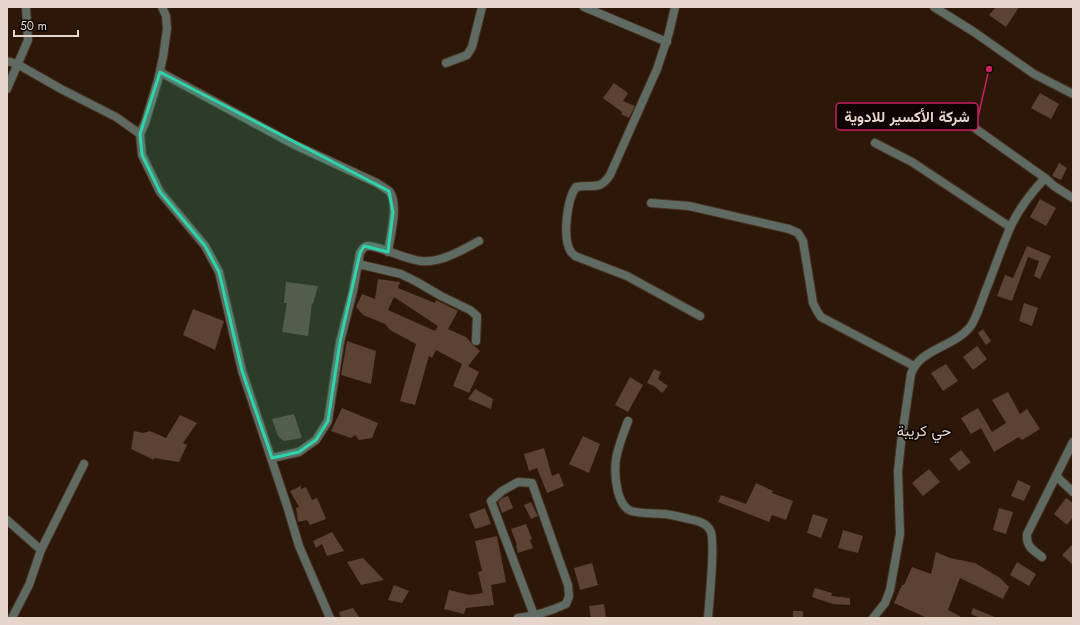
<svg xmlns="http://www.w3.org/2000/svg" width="1080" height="625" font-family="Jost,Vazirmatn,sans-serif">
  <rect width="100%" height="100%" fill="#2d1708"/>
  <g fill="#5c4232" fill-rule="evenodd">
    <path d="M996,7h23l-13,20 -17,-12z"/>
    <path d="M614,83l14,10 -5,8 12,5 -6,12 -8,-4 1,-2 -19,-14z"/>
    <path d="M1040,93l19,11 -8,15 -20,-11z"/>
    <path d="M1059,163l8,5 -6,12 -9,-4z"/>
    <path d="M1040,199l16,9 -10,18 -16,-9z"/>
    <path d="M1027,246l24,10 -11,23 -6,-3 5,-15 -11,-4 -16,44 -15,-5 8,-21 8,3z"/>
    <path d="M378,279l22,3 -2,6 37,15 1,-3 22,11 -10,18 18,8 7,8 7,6 -12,15 11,6 -10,21 -16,-7 9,-22 -26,-14 -4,8 -3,-2 -14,49 -15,-4 16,-57 -26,-14 -5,-6 -22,-9 -7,-8 6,-13 13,5zM394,297l44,29 -3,5 -47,-21z"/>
    <path d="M286,282l32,4 -5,18 -1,-1 -4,33 -26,-4 5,-29h-3z"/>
    <path d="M1024,303l14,5 -6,18 -13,-5z"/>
    <path d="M193,309l31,12 -9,29 -32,-15z"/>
    <path d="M983,329l8,12 -5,4 -8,-12z"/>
    <path d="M347,341l29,10 -5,33 -30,-9z"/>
    <path d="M977,346l10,13 -14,11 -10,-13z"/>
    <path d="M946,364l12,17 -15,10 -12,-18z"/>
    <path d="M654,369l7,3 -3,7 10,7 -6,7 -8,-7 -7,-3z"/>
    <path d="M630,377l13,8 -15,27 -13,-7z"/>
    <path d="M475,389l18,10 -2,10 -23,-10z"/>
    <path d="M1008,392l12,22 7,-5 13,20 -18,11 -3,-3 -25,15 -13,-24 -10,6 -10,-16 17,-10 14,24 14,-9 -14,-23z"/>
    <path d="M342,408l36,15 -6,15 -13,2 -4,-5 -4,3 -20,-7z"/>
    <path d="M294,414l8,24 -18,3 -6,-5 -6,-17z"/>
    <path d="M180,415l17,8 -14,20 4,2 -8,17 -25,-4v2l-23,-11 3,-18 9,2 7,-2 16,7z"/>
    <path d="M583,436l17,8 -11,29 -20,-9z"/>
    <path d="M544,448l8,28 7,-3 5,13 -17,7 -10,-25 -8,3 -5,-17z"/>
    <path d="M961,450l10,12 -12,9 -10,-12z"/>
    <path d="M929,469l11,13 -17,14 -11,-13z"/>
    <path d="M1018,480l13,6 -7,15 -13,-5z"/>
    <path d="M756,483l17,8 -1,2 21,8 -7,19 -14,-5 -3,7 -51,-20 3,-7 25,9z"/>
    <path d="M301,486v3l5,-2 6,13 5,-2 9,21 -16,6 -3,-5 -9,2 -2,-14 3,-1 -9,-16z"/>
    <path d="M508,496l5,12 -11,5 -4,-11 4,-4z"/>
    <path d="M1066,498l7,5v14l-6,8 -13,-11z"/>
    <path d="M531,502l7,14 -7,3 -7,-14z"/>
    <path d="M485,508l6,16 -16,5 -6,-15z"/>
    <path d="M999,508l14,4 -7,22 -13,-4z"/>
    <path d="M813,514l15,5 -7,19 -14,-5z"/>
    <path d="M526,524l6,15 -2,1 3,8 -15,5 -2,-7 1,-1 -6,-16z"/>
    <path d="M843,530l20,6 -5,17 -20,-5z"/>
    <path d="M332,532l12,19 -17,5 -5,-12 -6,4 -3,-7z"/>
    <path d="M497,536l9,46 -15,3 3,20 -28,3 -2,6 -20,-5 5,-19 21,5 13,-2 -5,-21 4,-1 -7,-30z"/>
    <path d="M1073,544v21l-11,-10z"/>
    <path d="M936,552l14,6 25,5 25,15 9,9 -6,12 -43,-21 -12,32 15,8h-36l-33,-15 8,-18h2l8,-18 19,7z"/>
    <path d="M363,558l21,22 -23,5 -14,-23z"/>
    <path d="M1017,562l19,12 -7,12 -19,-11z"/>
    <path d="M592,563l6,22 -18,5 -6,-22z"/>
    <path d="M394,585l15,6 -7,12 -14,-3z"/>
    <path d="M815,588l17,5 -1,3 19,2v7l-17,-1 -21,-7z"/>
    <path d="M604,604l2,14h-15l-2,-12z"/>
    <path d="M353,608l7,10h-19l-2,-6z"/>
    <path d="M973,608l24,10h-17l-9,-4z"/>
    <rect x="793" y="611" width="10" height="7"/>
  </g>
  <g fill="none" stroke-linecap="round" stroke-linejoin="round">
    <g stroke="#473223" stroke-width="10">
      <g id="minor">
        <path d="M162,7l4,9 1,13 -4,28 -5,23 -13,43 -5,11 2,21 18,37 45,54 14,26 23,99 46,138 11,37 31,72"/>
        <path d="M584,7l83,35"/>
        <path d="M675,7l-6,26 -12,36 -47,106c-10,16 -18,9 -34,12 -9,12 -14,52 -5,65 1,1 3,3 4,4l52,20 73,40"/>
        <path d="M934,7l40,25 60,42 39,20"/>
        <path d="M7,61l10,3 44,25 55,28 24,17"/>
        <path d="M446,63l21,-8 5,-8 10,-40"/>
        <path d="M160,72l133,72 84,39c4,3 10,6 13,9 9,13 0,45 -2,60"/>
        <path d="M7,89l21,-49 -2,-33"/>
        <path d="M969,124l76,54"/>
        <path d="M875,143l37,19 98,65"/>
        <path d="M651,203l38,3 100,23 9,4 5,8 10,62 4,8 4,6 93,49"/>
        <path d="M358,264l43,10 16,8 24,14 29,14 7,6 -1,25"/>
        <path d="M628,421c-10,27 -17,42 -10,71 2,7 5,16 13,19 11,3 23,2 34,3 8,1 16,3 24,5 7,2 17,3 21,11 6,9 -1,73 -2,88"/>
        <path d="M272,458l27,-6 17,-12 12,-19 12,-79 13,-51 7,-38c2,-3 3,-6 7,-7 11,-1 39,14 54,15 20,2 41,-11 58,-20"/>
        <path d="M1056,476l17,16"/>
        <path d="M7,520l34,30"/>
        <path d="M1042,557c-9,-7 -16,-10 -15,-23l46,-92"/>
        <path d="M12,618l17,-33 12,-35 43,-86"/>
        <path d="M518,618c17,-2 33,-7 48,-14l3,-8 -1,-11 -36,-102 -14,-1 -16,9 -11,10 43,114"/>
        <path d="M873,618l12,-15 5,-13 10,-56 -2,-63 3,-28 10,-69c8,-25 43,-27 59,-47 7,-9 13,-31 18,-42 7,-19 14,-38 22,-57 8,-18 21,-35 35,-50l9,8 19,12"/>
      </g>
    </g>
    <use href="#minor" stroke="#5f6b62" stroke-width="8"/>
  </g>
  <path fill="#2fd4aa" fill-opacity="0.2" stroke="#2fd4aa" stroke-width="3" stroke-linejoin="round" d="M160,72l229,119 4,21 -5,40 -24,-6 -4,7 -20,89 -12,79 -12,19 -17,12 -27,6 -30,-87 -23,-99 -14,-26 -45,-54 -18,-37 -2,-21z"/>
  <g text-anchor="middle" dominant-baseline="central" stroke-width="3.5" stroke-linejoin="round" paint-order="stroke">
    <g font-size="15" fill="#e5d5cb" stroke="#0e0502">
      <text x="924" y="431">حي كريبة</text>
    </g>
  </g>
  <path fill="none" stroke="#c42161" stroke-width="1.5" d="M989 69L978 117"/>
  <circle fill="#c42161" stroke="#0e0502" stroke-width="1.5" cx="989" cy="69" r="4"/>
  <rect fill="#0e0502" stroke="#c42161" stroke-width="1.5" x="836" y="103" width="142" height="27" rx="4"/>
  <g font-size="15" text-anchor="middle" font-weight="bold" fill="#e5d5cb">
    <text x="907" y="122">شركة الأكسير للادوية</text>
  </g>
  <rect width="1080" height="625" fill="none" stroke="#e5d5cb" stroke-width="16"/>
  <path d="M14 30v6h64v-6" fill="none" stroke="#e5d5cb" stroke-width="2"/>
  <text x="20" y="30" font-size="12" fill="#e5d5cb" stroke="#0e0502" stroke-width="3" paint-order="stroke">50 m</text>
</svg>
